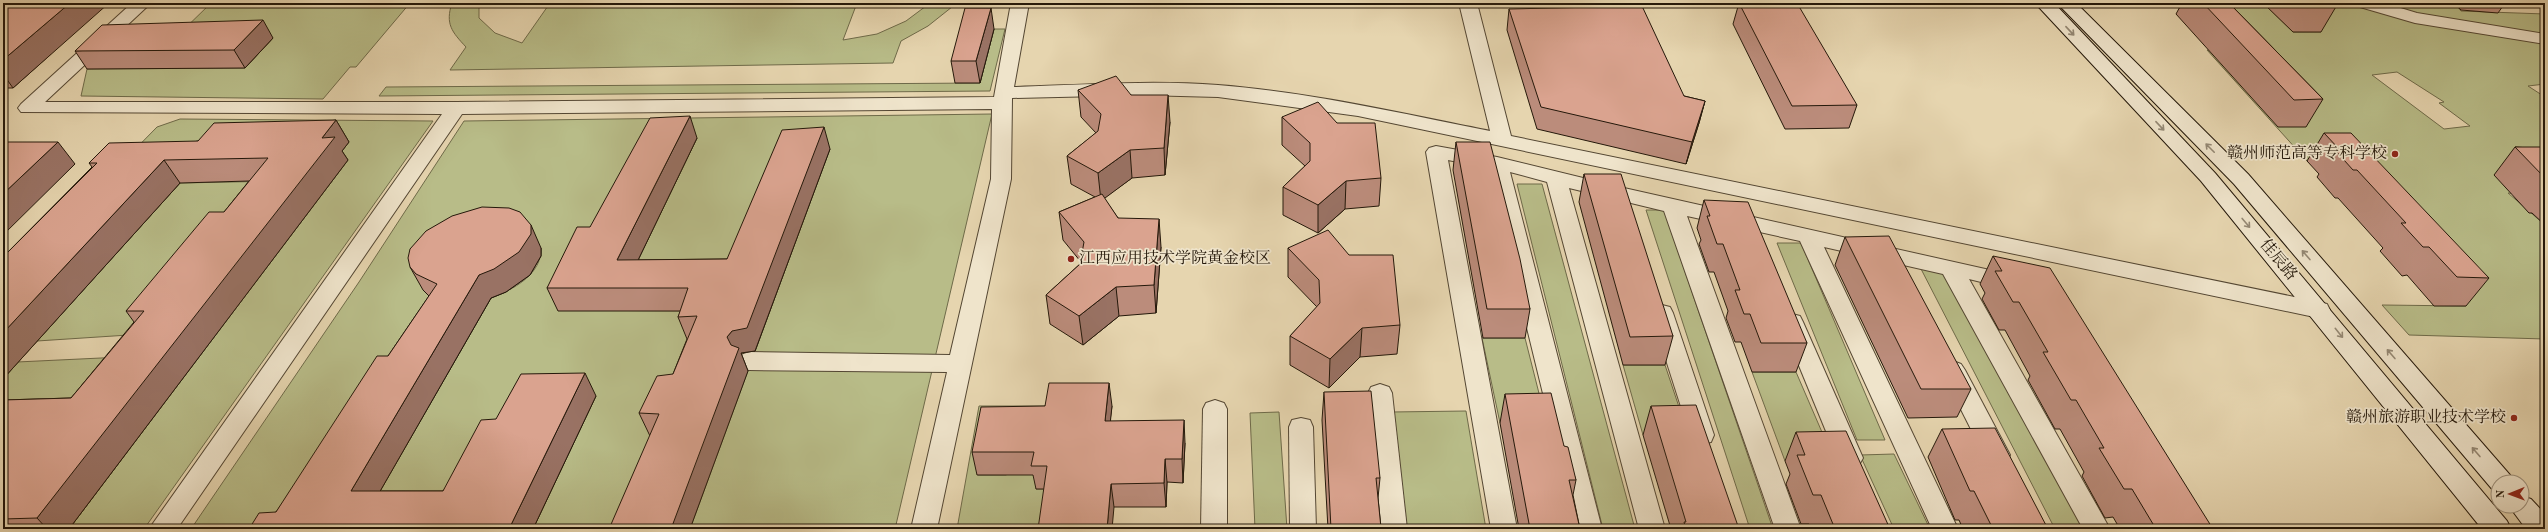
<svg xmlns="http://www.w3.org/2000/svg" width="2548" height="532" font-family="'Old Standard TT','Noto Serif SC',serif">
  <rect width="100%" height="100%" fill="#e6d5af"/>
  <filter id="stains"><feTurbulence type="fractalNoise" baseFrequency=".005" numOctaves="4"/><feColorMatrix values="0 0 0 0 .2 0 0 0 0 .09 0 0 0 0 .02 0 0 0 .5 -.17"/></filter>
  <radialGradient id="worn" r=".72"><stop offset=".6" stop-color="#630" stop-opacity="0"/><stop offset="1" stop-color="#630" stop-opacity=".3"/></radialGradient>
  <g fill="#b8bc88" stroke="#6e6a49" fill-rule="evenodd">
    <path d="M211,3h199l-54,64h-6l-27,32 -242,-3 6,-27 158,-1 28,-30 -100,2z"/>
    <path d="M452,3h27v15l16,15 27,10 28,-40h307l-14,37 34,-6 29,-13 24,-18h27l-29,23 -27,15 -8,22 -443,7 16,-23c-14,-15 -21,-23 -14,-44z"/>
    <path d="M2190,3h73l30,29h28l-23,-29h156l7,8 84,3v70l-17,2 17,11v100l-37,-4 37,32v114l-136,-4 -27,-30 84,1 -132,-145h-27l-100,-111h26zM2397,72l47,30 -5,1 31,23 -26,3 -72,-54z"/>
    <path d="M994,29h11l-15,62 -611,5 7,-9 594,-4z"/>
    <path d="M992,114l-97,415h-205l139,-379 -94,132 -108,1 70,-145 -138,172 138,1 -67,218h-97l62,-133 -121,86 -107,32 124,-216c21,-8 51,-23 50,-50l-112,48 -131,233h-107l168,-247 105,-161z"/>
    <path d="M180,119l253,2 -289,408h-75l278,-369 -118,-15 -226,139 154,-157z"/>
    <path d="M282,181l-138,153 -107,7 143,-158z"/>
    <path d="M1517,184h25l93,345h-32z"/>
    <path d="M1646,210h18l109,319h-23z"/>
    <path d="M1777,243h24l84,197h-28z"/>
    <path d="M1920,267l24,6 143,256h-32z"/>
    <path d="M1482,338h43l21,83 -46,2z"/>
    <path d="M143,356l-67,84 -73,-16v-46l14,-16z"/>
    <path d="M1623,365h42l23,69 -45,1z"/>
    <path d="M1752,372h44l38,88 -49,1z"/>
    <path d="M979,406h73l-74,69h28l35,-21 -5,35h15l-5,40h-89z"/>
    <path d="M1466,411l20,118h-81l-14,-117z"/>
    <path d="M1279,412l8,117h-32l-5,-116z"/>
    <path d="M1894,454l36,75h-36l-34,-74z"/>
  </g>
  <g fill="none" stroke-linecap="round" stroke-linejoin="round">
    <g stroke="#544733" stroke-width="2">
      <g id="minor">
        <path d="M132,3h19l-106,99h411l538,-5 17,-94h18l-15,84c68,-2 136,-7 204,-2 91,7 182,28 272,46l-31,-128h18l34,133 808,166 8,2 3,6 -3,6 -8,2 -961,-202 -140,-19 -75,-2 -131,3 -1,81 -74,350h-26l36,-157 -198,-2 -8,-3 -4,-6 4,-6 8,-3 201,3 41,-176 1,-70 -530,5 -285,415h-28l293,-415 -421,-2 -3,-4 3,-4z"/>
        <path d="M2357,3h27l33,10 128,21v10l-130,-21 -55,-16z"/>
        <path d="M1436,146l61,11 127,31 397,89 3,5 -3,5 -8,3 -44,-11 141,250h-27l-140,-255 -119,-27 134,282h-26l-132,-288 -113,-25 114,313h-26l-111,-318 -95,-23 96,341h-26l-92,-347 -37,-10 92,357h-26l-88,-361 -40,-8 69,369h-26l-65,-377 3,-4z"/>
        <path d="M1662,305l8,2 3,6 41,122 -3,7 -9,2 -9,-2 -3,-7 -39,-122 3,-6z"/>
        <path d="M1792,314l8,2 3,6 60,136 -4,7 -9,3 -9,-3 -4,-7 -56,-136 3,-6z"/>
        <path d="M1953,361l8,3 4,6 45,85 -4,7 -9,3 -9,-3 -4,-7 -43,-85 4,-6z"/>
        <path d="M1380,384l9,3 3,6 15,136h-26l-13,-136 3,-6z"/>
        <path d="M1215,400l9,3 3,6v120h-26l2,-120 3,-6z"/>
        <path d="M1301,418l9,2 3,7 3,102h-26l-1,-102 3,-7z"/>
      </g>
    </g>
    <g stroke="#24180a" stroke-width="2">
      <g id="secondary">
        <path d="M2035,3h19l161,170 292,348 4,8h-29l-281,-348z"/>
        <path d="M2057,3h19l172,171 262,301 4,7h-16v9l-6,-2 -258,-305z"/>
        <path d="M2522,496l9,3 14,15v15h-19l-17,-23h13z"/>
      </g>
    </g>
    <use href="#minor" fill="#efe4cb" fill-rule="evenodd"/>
    <use href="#secondary" fill="#efe4cb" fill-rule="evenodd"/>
  </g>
  <g fill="#bb8c7b" stroke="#24180a">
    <path d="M3,3l48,51 -38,34h-10z"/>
    <path d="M1739,3l118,102 -8,23 -64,1 -52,-105z"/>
    <path d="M2182,3h47l94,96 -17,28h-28l-102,-113z"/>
    <path d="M2263,3h71l3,2 -16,27h-28z"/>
    <path d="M2454,3h51l-7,10 -37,-3z"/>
    <path d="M1509,9l175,87 21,5 -6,22 -13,41 -149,-35 -30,-99z"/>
    <path d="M994,29l-14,54h-25l-4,-22z"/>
    <path d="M273,38l-28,30 -158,1 -12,-18z"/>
    <path d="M1078,90l53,5 39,27 -5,53 -33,3 -28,20 14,20 43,29 -5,66 -37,3 -36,29 -33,-21 -4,-29 34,-31 1,-2 -18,-22 -4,-28 36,-15 -24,-13 -4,-28 29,-23 -15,-16z"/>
    <path d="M1282,117l99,61 -2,28 -34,3 -27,24 -35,-18v-28l22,-21 -23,-21z"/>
    <path d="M336,120l13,22 -7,9 6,9 -279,369h-66v-129l68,-2 63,-76 -8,-11 98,-99 25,-31 -69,2 -177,196v-122l89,-90 -3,-4 109,-22z"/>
    <path d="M2324,133l165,145 -23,28h-32l-27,-31 -5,1 -22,-25 3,-3 -45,-50h-3l-18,-21 2,-3 -12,-13z"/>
    <path d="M697,138l-59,122 89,-1 103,-110 -75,202 -14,2 7,18 -98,65 -11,-23 34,-39 14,-35 -9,-22 3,-6h-123l-11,-23 43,-61z"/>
    <path d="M1456,142l74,167 -5,29h-42l-30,-168z"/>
    <path d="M2515,147l30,2v76l-13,-12h-3l-35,-38z"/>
    <path d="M1584,174l89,162 -8,29h-42l-44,-163z"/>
    <path d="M1704,200l103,143 -11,29h-44l-11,-30h-6l-9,-24 2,-7 -14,-39h-5l-10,-28 2,-4 -4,-12z"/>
    <path d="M1845,237l126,152 -14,28 -49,1 -73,-153z"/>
    <path d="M541,248v8l-11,19 -24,17 -15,6 -111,193h63l53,-72 100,-23 -63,133h-284l27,-17 112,-156 41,-60 -6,-6 -13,-23z"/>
    <path d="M1288,248l112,77 -3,29 -37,3 -31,31 -39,-23v-29l27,-29 -29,-30z"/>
    <path d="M1993,256l220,273h-93l-7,-12 -8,1 -23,-42 2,-4 -24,-43h-5l-27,-49 2,-4 -25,-46h-6l-17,-31 3,-6 -5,-9z"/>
    <path d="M1324,392l56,86 -2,20 3,30 9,1h-62l-6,-109z"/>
    <path d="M1505,394l59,52 12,34 -3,15 7,34h-61l-19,-106z"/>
    <path d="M1045,406h67l-2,15 75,22 -2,40 -16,-1 -1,25h-52l-70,-18h-8l-3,-14h-56l-5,-23z"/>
    <path d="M1651,406l88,123h-68l-28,-94z"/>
    <path d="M1942,429l106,100h-85l-4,-9h-4l-27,-63z"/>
    <path d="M1796,432l94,97h-79l-2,-5h-8l-15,-40 4,-10 -5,-13z"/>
  </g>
  <g fill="#997264" stroke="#24180a">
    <path d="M70,3h39l-96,85 -10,-14v-14z"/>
    <path d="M991,8l3,21 -14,54 -4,-22z"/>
    <path d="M263,20l10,18 -28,30 -11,-18z"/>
    <path d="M1168,95l2,27 -5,53 -1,-27z"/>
    <path d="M1705,101l-6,22 -13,41 6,-22z"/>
    <path d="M690,116l7,22 -70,145 -10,-23z"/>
    <path d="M336,120l13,22 -7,9 6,9 -279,369h-22l-10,-11 285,-380z"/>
    <path d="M824,127l6,22 -75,202 -14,2 7,18 -58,158h-19l56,-192 5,-6z"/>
    <path d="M58,142l17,22 -72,71v-41z"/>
    <path d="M1130,150l2,28 -31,23 -3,-28z"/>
    <path d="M164,160l16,23 -177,196v-46z"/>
    <path d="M1346,181l-1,28 -27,24v-28z"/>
    <path d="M1159,219l2,28 -5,66 -2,-28z"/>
    <path d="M531,225l10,23v8l-11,19 -24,17 -15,6 -124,216 -16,-23 128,-216z"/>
    <path d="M1116,287l3,29 -36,29 -4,-29z"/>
    <path d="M1362,328l-2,29 -31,31 1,-29z"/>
    <path d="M585,373l11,23 -63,133h-24z"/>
    <path d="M1109,383l3,23 -4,38 -3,-23z"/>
    <path d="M1184,420l1,23 -2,40 -1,-24z"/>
    <path d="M1165,459l2,23 -1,25 -2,-24z"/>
    <path d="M1111,484l3,23 -2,22h-5z"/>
  </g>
  <g fill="#daa38f" stroke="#24180a">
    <path d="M3,3h67l-67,57z"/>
    <path d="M1739,3h58l60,102 -65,1z"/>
    <path d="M2203,3h26l94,96 -29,1z"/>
    <path d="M2305,3h29l3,2 -29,1z"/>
    <path d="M1642,6l42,90 21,5 -13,41 -151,-35 -32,-98z"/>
    <path d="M965,8h26l-15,53h-25z"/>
    <path d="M263,20l-29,30 -159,1 27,-26z"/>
    <path d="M1116,76l15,19h37l-4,53 -34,2 -32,23 -31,-17 31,-25 3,-17 -23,-24z"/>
    <path d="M1318,102l19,21h38l6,55 -35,3 -28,24 -35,-18 27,-26v-18l-28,-26z"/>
    <path d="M690,116l-73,144 110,-1 55,-129 42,-3 -77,201 -15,3 -5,6 4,8 8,3 -68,181h-62l50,-115 -20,-1 18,-37 16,-2 24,-58 -19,1 10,-29h-141l30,-61h13l60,-109z"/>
    <path d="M336,120l-14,18 13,-1 -298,381 -34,1v-119l68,-2 73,-87h-18l83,-99h15l44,-54 -104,2 -161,173v-76l94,-94h-8l20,-20 89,-2 16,-18z"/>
    <path d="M2324,133h27l138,145 -32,-1 -28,-30h-6l-22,-24h5l-49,-53h-4l-18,-20h5z"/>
    <path d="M3,142h55l-55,52z"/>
    <path d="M1456,142h34l30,117 10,50h-43z"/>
    <path d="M2515,147h28l2,2v29z"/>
    <path d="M1584,174h37l52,162 -43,1z"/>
    <path d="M1102,194l16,24 41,1 -5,66 -38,2 -37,29 -33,-21 34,-31 4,-22 -25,-30z"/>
    <path d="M1704,200l44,2 59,141h-46l-11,-29h-6l-9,-24h5l-17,-46h-6l-10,-28h3z"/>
    <path d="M482,207l27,1 11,4 11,13v9l-12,18 -25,17 -15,6 -128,216h92l38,-71 15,-1 25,-45 64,-1 -76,156h-260l10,-16 17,-1 101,-156h11l49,-72 -21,-10 -6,-7 -2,-9 2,-9 16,-18 26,-15z"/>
    <path d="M1328,230l21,25h44l7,70 -38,3 -32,31 -40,-23 30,-33 -1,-23 -31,-32z"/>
    <path d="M1889,236l82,153h-50l-76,-152z"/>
    <path d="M1993,256l57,12 163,261h-57l-24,-40h-8l-25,-41h5l-28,-48h-5l-28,-48h5l-29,-50h-6l-18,-31h7z"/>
    <path d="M1049,383h60l-4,38 79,-1 -2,39h-17l-1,24 -53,1 -4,45h-69l9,-63h-16l3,-14h-62l9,-45 64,-1z"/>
    <path d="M1371,391l9,87h-4l5,50h9v1h-59l-7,-137z"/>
    <path d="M1551,393l13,53 4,1 8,33h-7l11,49h-50l-25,-135z"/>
    <path d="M1696,405l43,124h-53l-2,-7h2l-35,-116z"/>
    <path d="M1995,428l53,101h-55l-19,-38h-4l-28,-62z"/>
    <path d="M1846,431l44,98h-55l-14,-34h-8l-16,-40h8l-9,-23z"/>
  </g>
  <defs><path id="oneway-shaft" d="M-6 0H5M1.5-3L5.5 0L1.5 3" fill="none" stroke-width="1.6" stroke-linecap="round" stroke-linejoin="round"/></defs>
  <g stroke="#948874">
    <use href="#oneway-shaft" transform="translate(2070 31) rotate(47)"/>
    <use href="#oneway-shaft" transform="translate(2160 126) rotate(47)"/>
    <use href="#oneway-shaft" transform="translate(2210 148) rotate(-135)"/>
    <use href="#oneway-shaft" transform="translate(2246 223) rotate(50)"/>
    <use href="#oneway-shaft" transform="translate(2306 255) rotate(-131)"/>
    <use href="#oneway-shaft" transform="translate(2339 333) rotate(51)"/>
    <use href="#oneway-shaft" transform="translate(2391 354) rotate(-131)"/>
    <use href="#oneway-shaft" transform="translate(2476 452) rotate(-131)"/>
  </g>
  <g fill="#8f2418" stroke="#efe4cb" stroke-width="1.5">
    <circle cx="2395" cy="154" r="4"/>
    <circle cx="1071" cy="259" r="4"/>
    <circle cx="2514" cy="418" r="4"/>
  </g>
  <g text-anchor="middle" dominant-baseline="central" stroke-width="3.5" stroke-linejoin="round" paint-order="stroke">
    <g font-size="16" fill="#24180a" stroke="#efe4cb" text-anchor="end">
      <text x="2387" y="154">赣州师范高等专科学校</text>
      <text x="1079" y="259" text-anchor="start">江西应用技术学院黄金校区</text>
      <text x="2506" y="418">赣州旅游职业技术学校</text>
    </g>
    <g font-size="16" fill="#24180a" stroke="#efe4cb">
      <text transform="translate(2278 260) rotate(50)">佳辰路</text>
    </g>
  </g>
  <rect width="2548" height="532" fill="none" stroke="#e6d5af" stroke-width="16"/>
  <rect x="4" y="4" width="2540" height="524" fill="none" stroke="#24180a" stroke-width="2"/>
  <rect x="8" y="8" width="2532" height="516" fill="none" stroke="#24180a"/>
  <g transform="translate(2510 494) rotate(269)"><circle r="19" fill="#efe4cb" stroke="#9e927e"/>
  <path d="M0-3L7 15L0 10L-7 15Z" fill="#8f2418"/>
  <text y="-6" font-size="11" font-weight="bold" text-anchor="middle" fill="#24180a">N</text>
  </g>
  <rect width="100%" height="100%" filter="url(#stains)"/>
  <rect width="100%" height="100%" fill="url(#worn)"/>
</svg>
